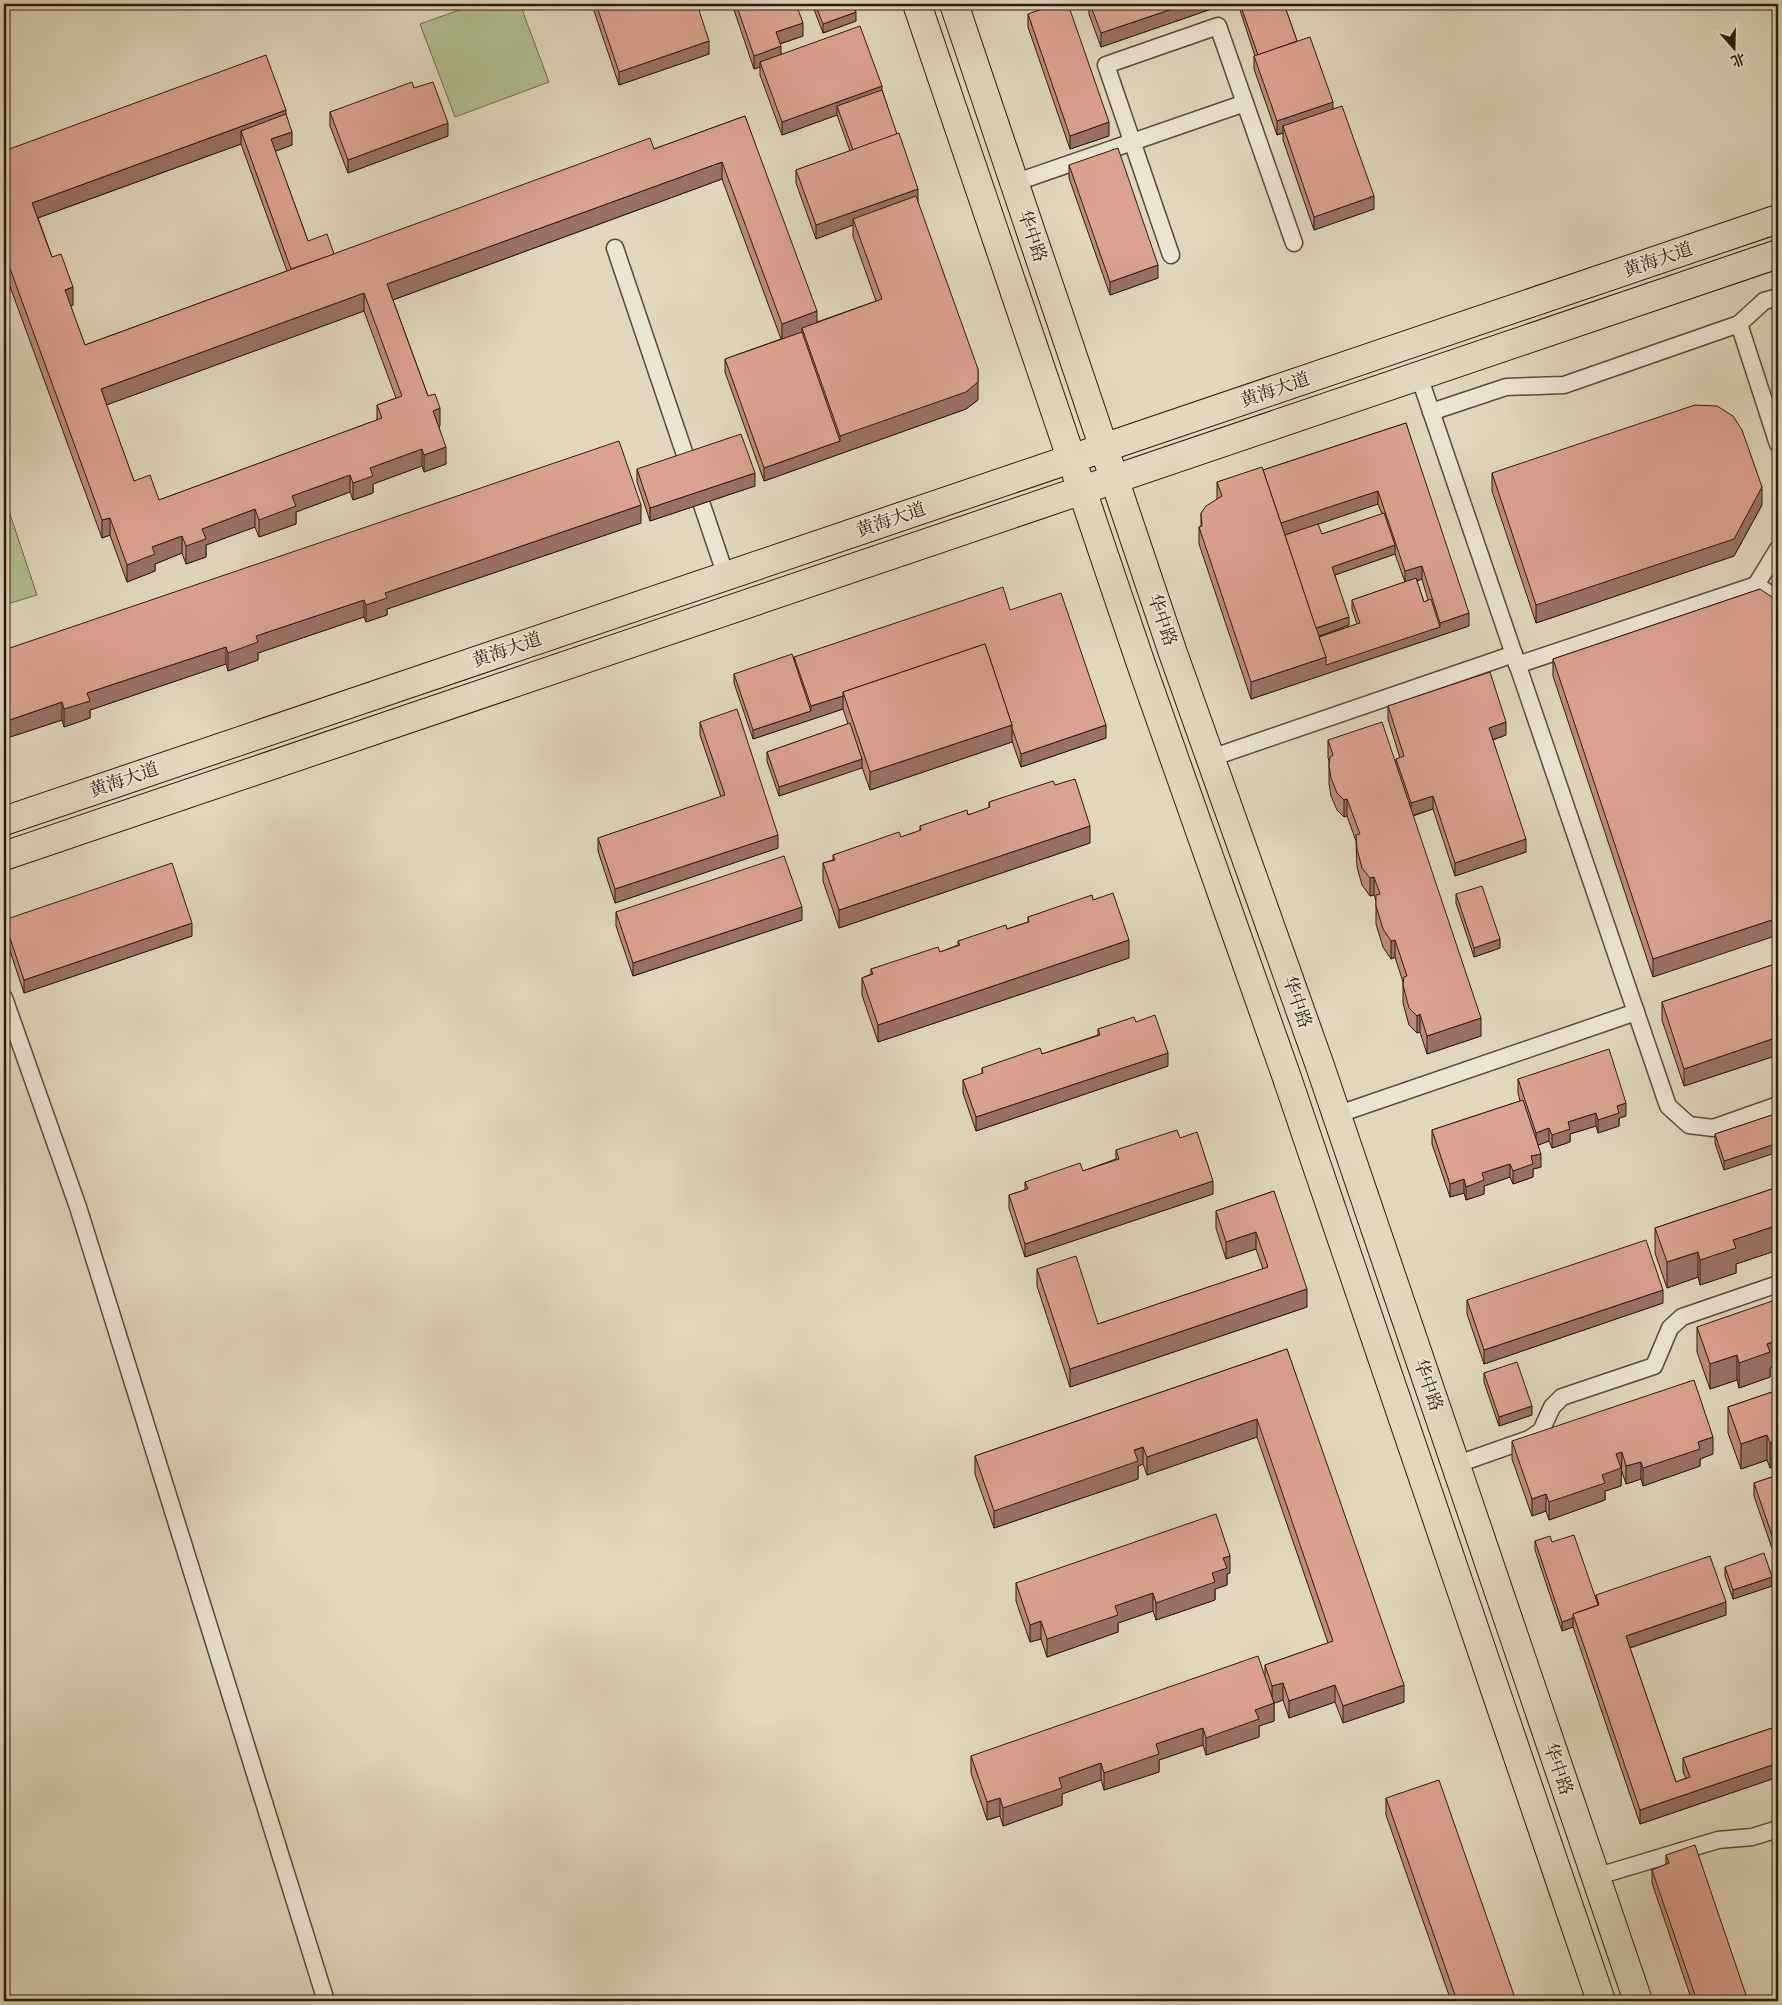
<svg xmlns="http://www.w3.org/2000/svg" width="1782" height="2005" font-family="'IM FELL Double Pica','Noto Serif SC',serif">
  <rect width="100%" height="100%" fill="#e0d7bc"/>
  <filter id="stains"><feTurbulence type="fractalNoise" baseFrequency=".004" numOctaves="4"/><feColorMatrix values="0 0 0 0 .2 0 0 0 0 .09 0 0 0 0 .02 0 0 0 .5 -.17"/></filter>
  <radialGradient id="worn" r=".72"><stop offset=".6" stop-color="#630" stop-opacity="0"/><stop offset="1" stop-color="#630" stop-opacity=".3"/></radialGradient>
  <g fill="#b1be92" stroke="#706c50">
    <path d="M476,4h44l29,78 -94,35 -35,-93z"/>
    <path d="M4,496l33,99 -33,10z"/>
  </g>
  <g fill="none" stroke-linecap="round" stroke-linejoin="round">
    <g stroke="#5a493a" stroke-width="19">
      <g id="service">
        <path d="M1014,183l231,-80"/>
        <path d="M615,248l111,328"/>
        <path d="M1171,255l-65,-190 112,-39 76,217"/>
        <path d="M1739,324l39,120"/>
        <path d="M1419,376l249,730 21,19 24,3 65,-23"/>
        <path d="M1431,412l75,-25 58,-2 175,-61 25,-23 14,-4"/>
        <path d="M1778,549l-22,36 22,14"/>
        <path d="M1517,665l239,-80"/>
        <path d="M1211,758l303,-104"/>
        <path d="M4,998l74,209 248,794"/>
        <path d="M1336,1115l300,-103"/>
        <path d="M1455,1465l74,-26 12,-8 11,-24 10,-10 92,-31 16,-38 12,-11 96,-33"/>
        <path d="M1595,1877l123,-37 34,-3 26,-8"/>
      </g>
    </g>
    <g stroke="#2e1a0f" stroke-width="30">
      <g id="primary">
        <path d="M917,4l224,660 145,411 315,926"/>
        <path d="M954,4l219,649 146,410 319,938"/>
        <path d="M4,821l1774,-602"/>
        <path d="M4,856l1774,-602"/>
      </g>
    </g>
    <use href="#service" stroke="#ebe5d3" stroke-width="16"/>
    <use href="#primary" stroke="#e0d7bc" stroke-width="28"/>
  </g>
  <g fill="#bd8b7d" stroke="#2e1a0f" fill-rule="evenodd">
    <path d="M580,4h117l12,50 -90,31 -27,-80 -10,3z"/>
    <path d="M732,4h64l7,32 -23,8 1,11 101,35 36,112 60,198 -12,9 -202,72 -39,-109v-13l56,-20 -59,-160 -329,121 35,96 12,30h-1l7,38 -22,8 -2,-6 -49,18v9l-20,7 -3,-8 -54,20v12l-37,13 -4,-10 -49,18v12l-20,7 -4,-11 -27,11v7l-28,11 -17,-47 -8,3 -98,-268v-119l282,-37 6,31 -17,6 33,90 26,13 320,-105 91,-33 72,206 59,-21 -23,-65v-11l-37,14 -20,-56v-13l54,-19 -13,-36 -55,20 -22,-60v-8l-6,2zM241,144l46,127 -202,74 -15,-39 3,-1 -21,-48 -14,-39zM364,311l32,87 -19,7v15l-218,80 -25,-19 -28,-76z"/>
    <path d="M812,4h41l3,17 -33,12z"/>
    <path d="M1089,4h137l-125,43 -12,-33z"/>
    <path d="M1238,4h46l13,37 36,68 41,100 -60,21 -31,-90v-7l-6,2 -23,-66v-13h1z"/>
    <path d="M1028,14l81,122 -39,13 -42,-122z"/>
    <path d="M414,88l34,48 -100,37 -18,-47v-14z"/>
    <path d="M1069,165l89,113 -48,17 -41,-117z"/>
    <path d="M1406,423l63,203 -218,73 -52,-155v-17l2,-1v-13l16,-14v-17l46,-12zM1378,504l4,10 -60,20 -37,1zM1395,554l10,28 -53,18v9l5,15 -38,13v-1l30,-11 -14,-50zM1422,579l6,21 -4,2 -7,-21z"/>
    <path d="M637,469l118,17 -105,35 -13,-39z"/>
    <path d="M1492,473l270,32 -28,51 -198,67 -44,-132z"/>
    <path d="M641,523l-254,86v6l-21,7 -2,-5 -106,36v7l-30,11 -2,-7 -136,46v8l-26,9 -2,-7 -58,19v-89z"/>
    <path d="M1760,589l-107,388 -100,-301v-17z"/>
    <path d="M1010,610l96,128 -85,29 -9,-26v1l-142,48 -8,-23 -83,29 -12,-35v-9l81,-28 -5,-15 -90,30 -19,-56v-9l60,-13v-4z"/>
    <path d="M1388,706l118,29 -13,5 33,112 -71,24 -22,-67 -20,7 68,220 -54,18 -7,-22 -3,1 -8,-8 -6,-22v-21l-8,-25 -4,2 -8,-12 -7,-23v-23l-2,-6 -4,1 -8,-11 -5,-18 -1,-26 -9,-25 -3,1 -7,-7 -6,-14 -2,-13v-22l-1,-3v-18l68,27v-8l4,-1 -12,-39z"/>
    <path d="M700,722l78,126 -163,55 -17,-52v-13l123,-41 -21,-62z"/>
    <path d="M1055,785l35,58 -251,85 -16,-47v-18l10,-3v-5l68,-18 19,-6v-5l48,-11 21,-7v-6z"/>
    <path d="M1456,894l44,54 -26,9 -18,-54z"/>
    <path d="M1093,900l36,58 -251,84 -16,-47v-17l9,-4v-5l69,-17 18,-7v-4l49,-12 21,-7v-5z"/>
    <path d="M616,912l186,8 -169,56 -17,-50z"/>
    <path d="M4,920l188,16 -168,57 -20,-60z"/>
    <path d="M1778,963v92l-94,31 -22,-66v-18z"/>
    <path d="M1136,1022l32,44 -192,65 -13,-38v-13l19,-6v-6l60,-14 56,-19v-6z"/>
    <path d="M1518,1079l108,37 -7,2v8l-21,7 -2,-7 -26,8v8l-18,6 -3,-7 -11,4 3,22 -8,2v8l-20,7 -3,-7 -26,9v8l-18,6 -2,-7 -14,4 -18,-53v-14l88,-29 -2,-8z"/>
    <path d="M1778,1113l-54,57 -9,-27v-9z"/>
    <path d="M1180,1138l33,56 -188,63 -16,-49v-13l16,-5v-8l58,-11 33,-12v-9z"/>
    <path d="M1778,1187v63l-42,14v9l-36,12 -2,-8 -31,11 -12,-35v-25z"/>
    <path d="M1274,1191l33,116 -237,80 -33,-101v-17l61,55 165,-55 -7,-20 -30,10 -10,-31v-17z"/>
    <path d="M1467,1300l196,3 -179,61 -17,-50z"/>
    <path d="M1697,1327l73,41v9l-31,11 -2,-8 -27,9 -13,-37z"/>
    <path d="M1287,1349l117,353 -61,21 -8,-21 -46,16 -6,-18 -9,3v18l-15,5v11l-53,18 -3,-10 -44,15v12l-55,18 -3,-10 -39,14v11l-59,21 -3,-10 -13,4 -16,-47v-17l294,-81v-10l63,-22 -71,-206 -110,38 -4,-11 -5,2v13l-144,49 -19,-54v-18z"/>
    <path d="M1484,1373l48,42 -33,11 -15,-44z"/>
    <path d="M1778,1390v75l-8,3 -3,-8 -26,9 -13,-36v-26z"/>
    <path d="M1512,1441l201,13 -13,5v7l-57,20 -2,-7 -15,5 -5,-15v17l-16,5v9l-56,20 -3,-9 -14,5 -20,-57z"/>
    <path d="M1778,1475v81l-3,1 -21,-61v-13z"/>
    <path d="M1535,1541l17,1 44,58v-5l130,20 -96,33 46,134 10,-4 -3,-6v-14l95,-32v51l-138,47 -67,-197 -11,4 -27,-81z"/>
    <path d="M1725,1567l47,19 -39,13 -8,-23z"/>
    <path d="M1230,1573l-3,1v11l-12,4v11l-59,20 -3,-9 -35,12v9l-71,25 -6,-18 -11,3 -14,-41v-18z"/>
    <path d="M1386,1798l130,203h-65l-65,-186z"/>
    <path d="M1666,1855l82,146h-56l-40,-118v-13l14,-5z"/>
  </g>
  <g fill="#9a7166" stroke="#2e1a0f">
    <path d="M582,4h10v1l-10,3z"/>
    <path d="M1187,4h39l-125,43v-14z"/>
    <path d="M856,12v9l-33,12v-9z"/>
    <path d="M803,23v13l-27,9v-13z"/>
    <path d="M709,41v13l-90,31v-13z"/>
    <path d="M781,46v14l-21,2v5l-6,2v-13z"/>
    <path d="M882,86v13l-45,7v9l-55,20v-13z"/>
    <path d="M1333,102v14l-50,10v7l-6,2v-14z"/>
    <path d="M286,110v17l-45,4v13l-209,76v-17z"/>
    <path d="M1109,122v14l-39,13v-13z"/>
    <path d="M448,123v13l-100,37v-13z"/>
    <path d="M292,132v13l-21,8v-14z"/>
    <path d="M722,162v17l-335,123v-18z"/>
    <path d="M918,189v13l-65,17v6l-37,14v-14z"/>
    <path d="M1374,196v13l-60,21v-13z"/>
    <path d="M1158,265v13l-48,17v-13z"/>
    <path d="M73,287v18l-8,3v-18z"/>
    <path d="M364,293v18l-263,96v-18z"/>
    <path d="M817,311v17h-15v6l-20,7v-17z"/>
    <path d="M978,369v31l-12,9 -202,72v-13l76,-27v-5z"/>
    <path d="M440,408v18l-7,2v-17z"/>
    <path d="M446,447v17l-22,8v-17z"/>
    <path d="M422,449v17l-49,18v9l-20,7v-17l17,-15z"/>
    <path d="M755,473v13l-105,35v-13z"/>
    <path d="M350,475v17l-54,20v12l-37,13v-17l33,-24z"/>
    <path d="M1762,487v18l-28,51 -198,67v-18z"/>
    <path d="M1378,491v13l-98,33v-14z"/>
    <path d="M641,505v18l-254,86v6l-21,7v-17l19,-12z"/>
    <path d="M255,509v18l-49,18v12l-20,7v-18l16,-17z"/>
    <path d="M110,518v17l-8,3v-18z"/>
    <path d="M182,536v17l-27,11v7l-28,11v-17l25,-18z"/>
    <path d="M1395,545v9l-63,22v-9z"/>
    <path d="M1422,566v13l-17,6v-14z"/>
    <path d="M364,600v17l-106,36v7l-30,11v-18l28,-17z"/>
    <path d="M1469,613v13l-218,73v-17l75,-25 114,-30v-4z"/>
    <path d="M1349,617v8l-35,13v-9z"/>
    <path d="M226,647v17l-136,46v8l-26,9v-18l23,-16z"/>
    <path d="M843,696v13l-90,30v-9l58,-19v-5z"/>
    <path d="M62,702v18l-58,19v-17z"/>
    <path d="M1506,722v13l-17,6v-13z"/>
    <path d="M1012,725v17l-142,48v-18z"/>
    <path d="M1106,725v13l-85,29v-13z"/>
    <path d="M862,759v9l-83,28v-9z"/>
    <path d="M1433,796v13l-22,7v-13z"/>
    <path d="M1347,799v17l-3,1v-17z"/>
    <path d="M1090,826v17l-251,85v-18z"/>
    <path d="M778,835v13l-163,55v-14z"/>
    <path d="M1526,839v13l-71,24v-13z"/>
    <path d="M1374,877v18l-4,1v-18z"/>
    <path d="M802,907v13l-169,56v-13z"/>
    <path d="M1778,918v17l-125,42v-18z"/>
    <path d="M192,923v13l-168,57v-13z"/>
    <path d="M1500,939v9l-26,9v-9z"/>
    <path d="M1129,940v18l-251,84v-17z"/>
    <path d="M1395,940v17l-4,2v-18z"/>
    <path d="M1420,1014v18l-3,1v-17z"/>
    <path d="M1481,1018v18l-54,18v-18z"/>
    <path d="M1778,1037v18l-94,31v-17z"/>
    <path d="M1168,1053v13l-192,65v-14z"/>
    <path d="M1626,1103v13l-7,2v8l-21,7v-13l19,-14z"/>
    <path d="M1596,1113v13l-26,8v8l-18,6v-13l16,-13z"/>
    <path d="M1549,1128v13l-13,5v-13z"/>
    <path d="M1778,1143v9l-54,18v-9z"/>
    <path d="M1541,1154v13l-8,2v8l-20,7v-13l18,-15z"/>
    <path d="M1510,1164v13l-26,9v8l-18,6v-13l16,-14z"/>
    <path d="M1464,1179v14l-14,4v-13z"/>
    <path d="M1213,1181v13l-188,63v-13z"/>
    <path d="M1778,1225v25l-42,14v9l-36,12v-25l33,-20z"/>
    <path d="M1256,1232v17l-30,10v-17z"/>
    <path d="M1698,1252v25l-31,11v-26z"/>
    <path d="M1307,1289v18l-237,80v-18z"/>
    <path d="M1663,1290v13l-179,61v-14z"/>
    <path d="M1778,1340v25l-8,3v9l-31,11v-25l28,-19z"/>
    <path d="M1737,1355v25l-27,9v-25z"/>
    <path d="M1532,1406v9l-33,11v-9z"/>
    <path d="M1257,1419v18l-110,38v-18z"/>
    <path d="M1767,1435v25l-26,9v-25z"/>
    <path d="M1713,1437v17l-13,5v7l-57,20v-18l55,-26z"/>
    <path d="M1778,1440v25l-8,3v-25z"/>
    <path d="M1143,1447v17l-5,2v13l-144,49v-17z"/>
    <path d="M1622,1452l-1,34 -16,5v9l-56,20v-18l53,-27 14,-21z"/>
    <path d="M1641,1462v17l-15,5v-18z"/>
    <path d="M1546,1494v17l-14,5v-17z"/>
    <path d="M1778,1543v13l-3,1v-13z"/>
    <path d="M1230,1556v17l-3,1v11l-12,4v11l-59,20v-17l56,-30 11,-15z"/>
    <path d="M1772,1577v9l-39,13v-9z"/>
    <path d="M1153,1593v18l-35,12v9l-71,25v-18l68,-33z"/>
    <path d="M1726,1602v13l-100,34v-13z"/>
    <path d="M1573,1618v9l-11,4v-9z"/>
    <path d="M1041,1621v18l-11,3v-17z"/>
    <path d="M1283,1683v17l-11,4v-18z"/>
    <path d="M1335,1685v17l-46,16v-17z"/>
    <path d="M1404,1685v17l-61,21v-17z"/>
    <path d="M1274,1703v18l-15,5v11l-53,18v-17l49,-28z"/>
    <path d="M1203,1728v17l-44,15v12l-55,18v-17l52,-29z"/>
    <path d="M1101,1763v17l-39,14v11l-59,21v-18l56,-30z"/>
    <path d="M1778,1763v14l-138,47v-14z"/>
    <path d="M1000,1798v18l-13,4v-18z"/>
  </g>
  <g fill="#dca291" stroke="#2e1a0f" fill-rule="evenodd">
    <path d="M596,4h101l12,37 -90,31z"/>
    <path d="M736,4h60l7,19 -27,9 5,14 -27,10z"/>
    <path d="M815,4h38l3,8 -33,12z"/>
    <path d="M1056,4h12l41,118 -39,14 -42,-122z"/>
    <path d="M1090,4h97l-86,29z"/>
    <path d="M1240,4h44l13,37 -39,14z"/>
    <path d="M860,26l22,60 -100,36 -22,-60z"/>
    <path d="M1310,37l23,65 -56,19 -23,-65z"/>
    <path d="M266,55l20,55 -254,93 20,54 9,-3 12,33 -8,3 20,55 565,-207 4,11 91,-33 72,195 -35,13 -60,-162 -335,122 41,112 7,-2 5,14 -7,3 13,36 -22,8 -2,-6 -52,19 3,8 -20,7 -3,-8 -58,21 4,10 -37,14 -4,-11 -53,20 4,10 -20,7 -4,-10 -30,11 3,7 -28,11 -17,-47 -8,2 -98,-268v-101zM364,293l38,103 -25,9 5,13 -223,82 -9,-25 -16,6 -33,-92z"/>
    <path d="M412,82l2,6 19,-6 15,41 -100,37 -18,-48z"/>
    <path d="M882,90l15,44 -44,16 -16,-44z"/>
    <path d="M1342,106l32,90 -60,21 -31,-91z"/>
    <path d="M286,114l6,18 -21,7 37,102 19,-7 7,20 -43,15 -50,-138z"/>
    <path d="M899,133l19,56 -102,36 -20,-55z"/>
    <path d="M1118,148l40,117 -48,17 -41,-117z"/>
    <path d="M916,196l62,173v13l-12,10 -126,44 -38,-108 80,-29 -29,-80z"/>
    <path d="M802,332l38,109 -76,27 -39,-109z"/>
    <path d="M1695,405l22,1 16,10 9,14 20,57 -28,52 -198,66 -44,-132z"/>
    <path d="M1406,423l63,190 -29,10 -18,-57 -17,5 -27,-80 -97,32 -18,-53z"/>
    <path d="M741,434l14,39 -105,35 -13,-39z"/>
    <path d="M619,441l22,64 -256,88 2,5 -21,7 -2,-5 -108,36 2,6 -30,11 -2,-6 -139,46 3,8 -26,8 -2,-7 -58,20v-72z"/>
    <path d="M1262,467l64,190 -75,25 -52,-155 3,-1 -1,-13 5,-7 16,-10 -5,-14z"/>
    <path d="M1384,513l11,32 -63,22 17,50 -33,11 -31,-93 33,-11 4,10z"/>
    <path d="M1416,578l8,24 7,-3 9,28 -114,38v-8l-7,-20 41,-14 -8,-23z"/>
    <path d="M1003,587l7,23 51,-17 45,132 -85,29 -9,-26v-3l-27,-81 -142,48v4l-32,10 -17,-49z"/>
    <path d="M1760,589l18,12v317l-125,41 -100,-300z"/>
    <path d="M985,644l27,81 -142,47 -27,-80z"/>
    <path d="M792,654l19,57 -58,19 -19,-56z"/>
    <path d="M1490,672l16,50 -17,6 37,111 -71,24 -22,-67 -22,7 -15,-44 8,-3 -16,-50z"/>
    <path d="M737,709l41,126 -163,54 -17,-51 127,-43 -25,-73z"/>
    <path d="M1382,722l99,296 -54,18 -7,-22 -3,2 -8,-8 -6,-23 1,-8 3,-1 -12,-36 -4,1 -8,-12 -7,-23v-11l4,-1 -6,-17 -4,1 -8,-10 -5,-19 -1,-14 4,-1 -13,-35 -3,1 -7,-7 -6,-15 -2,-12 1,-9 3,-2 -5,-15z"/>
    <path d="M850,723l12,36 -83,28 -12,-35z"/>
    <path d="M1075,779l15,47 -251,84 -16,-47 12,-3 -2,-5 66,-23 2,5 20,-7 -1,-4 47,-16 1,5 22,-8 -1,-5 64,-21 2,4z"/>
    <path d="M784,856l18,51 -169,56 -17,-51z"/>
    <path d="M172,863l20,60 -168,57 -20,-60z"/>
    <path d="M1482,886l18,53 -26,9 -18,-54z"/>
    <path d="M1113,893l16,47 -251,85 -16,-47 11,-4 -2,-5 67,-22 2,5 20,-7 -2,-4 48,-16 1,4 22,-7 -1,-5 64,-22 1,5z"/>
    <path d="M1778,963v74l-94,32 -22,-67z"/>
    <path d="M1155,1015l13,38 -192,64 -13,-37 20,-7 -1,-5 58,-20 2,6 58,-19 -2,-6 36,-12 2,5z"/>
    <path d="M1609,1049l17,54 -9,3 2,7 -21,7 -2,-7 -28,9 2,7 -18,6 -3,-7 -13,5 -18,-54z"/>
    <path d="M1523,1100l18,54 -10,2 2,8 -20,7 -3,-7 -28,9 2,7 -18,7 -2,-8 -14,5 -18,-54z"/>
    <path d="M1778,1113v30l-54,18 -9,-27z"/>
    <path d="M1177,1130l3,8 17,-6 16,49 -188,63 -16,-49 19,-6 -3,-7 55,-19 3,8 36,-12 -3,-9z"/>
    <path d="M1778,1187v38l-45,15 3,8 -36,12 -2,-8 -31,10 -12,-34z"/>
    <path d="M1274,1191l33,98 -237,80 -33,-100 39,-13 22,68 170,-57 -12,-35 -30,10 -10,-31z"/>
    <path d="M1646,1240l17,50 -179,60 -17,-50z"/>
    <path d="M1778,1299v41l-11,4 3,8 -31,11 -2,-8 -27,9 -13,-37z"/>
    <path d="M1287,1349l117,336 -61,21 -8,-21 -46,16 -6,-18 -11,3 -7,-21 68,-24 -76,-222 -110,38 -4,-10 -9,3 4,11 -144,50 -19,-55z"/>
    <path d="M1517,1362l15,44 -33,11 -15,-44z"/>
    <path d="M1694,1380l19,57 -15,5 2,7 -57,19 -2,-6 -15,4 -4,-14 -6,2 5,14 -19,7 3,8 -56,19 -3,-8 -14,5 -20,-58z"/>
    <path d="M1778,1390v50l-8,3 -3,-8 -26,9 -13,-37z"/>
    <path d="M1778,1475v68l-3,1 -21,-61z"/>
    <path d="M1216,1514l14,42 -7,2 4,10 -15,5 3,9 -59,21 -3,-10 -38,13 3,9 -71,24 -6,-18 -11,4 -14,-42z"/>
    <path d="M1574,1535l24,70 -25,9v4l-11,4 -27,-81 15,-5 2,6z"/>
    <path d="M1764,1553l8,24 -39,13 -8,-23z"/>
    <path d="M1710,1556l16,46 -100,34 50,146 14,-5 -7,-19 95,-32v37l-138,47 -67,-196 26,-9 -3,-10z"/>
    <path d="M1258,1656l16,47 -19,7 4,9 -53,19 -3,-10 -47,16 3,10 -55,19 -3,-10 -42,15 3,10 -59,20 -3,-10 -13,4 -16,-46z"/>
    <path d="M1439,1780l77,221h-59l-71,-203z"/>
    <path d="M1695,1845l53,156h-51l-45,-131 17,-7 -3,-8z"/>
  </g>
  <g text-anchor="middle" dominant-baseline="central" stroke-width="4" stroke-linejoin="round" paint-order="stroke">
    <g font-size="18" fill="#2e1a0f" stroke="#ebe5d3">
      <text transform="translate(1032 236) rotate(71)">华中路</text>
      <text transform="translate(1658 260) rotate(-19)">黄海大道</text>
      <text transform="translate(1275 390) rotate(-19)">黄海大道</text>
      <text transform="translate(891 520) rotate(-19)">黄海大道</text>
      <text transform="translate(1162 620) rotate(71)">华中路</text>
      <text transform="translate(507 650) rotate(-19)">黄海大道</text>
      <text transform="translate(124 780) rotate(-19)">黄海大道</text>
      <text transform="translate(1297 1002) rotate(71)">华中路</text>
      <text transform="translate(1428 1385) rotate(71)">华中路</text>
      <text transform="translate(1558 1769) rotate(71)">华中路</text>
    </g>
  </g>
  <rect width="1782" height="2005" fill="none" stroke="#e0d7bc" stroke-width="20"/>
  <rect x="5" y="5" width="1772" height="1995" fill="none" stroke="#2e1a0f" stroke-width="2.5"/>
  <rect x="10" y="10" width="1762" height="1985" fill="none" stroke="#2e1a0f"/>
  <g transform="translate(1734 48) rotate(160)" stroke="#ebe5d3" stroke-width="4" paint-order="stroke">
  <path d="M0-4L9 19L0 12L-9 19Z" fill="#2e1a0f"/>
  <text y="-8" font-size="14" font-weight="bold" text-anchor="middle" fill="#2e1a0f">北</text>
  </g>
  <rect width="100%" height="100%" filter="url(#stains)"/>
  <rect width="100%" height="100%" fill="url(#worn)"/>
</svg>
